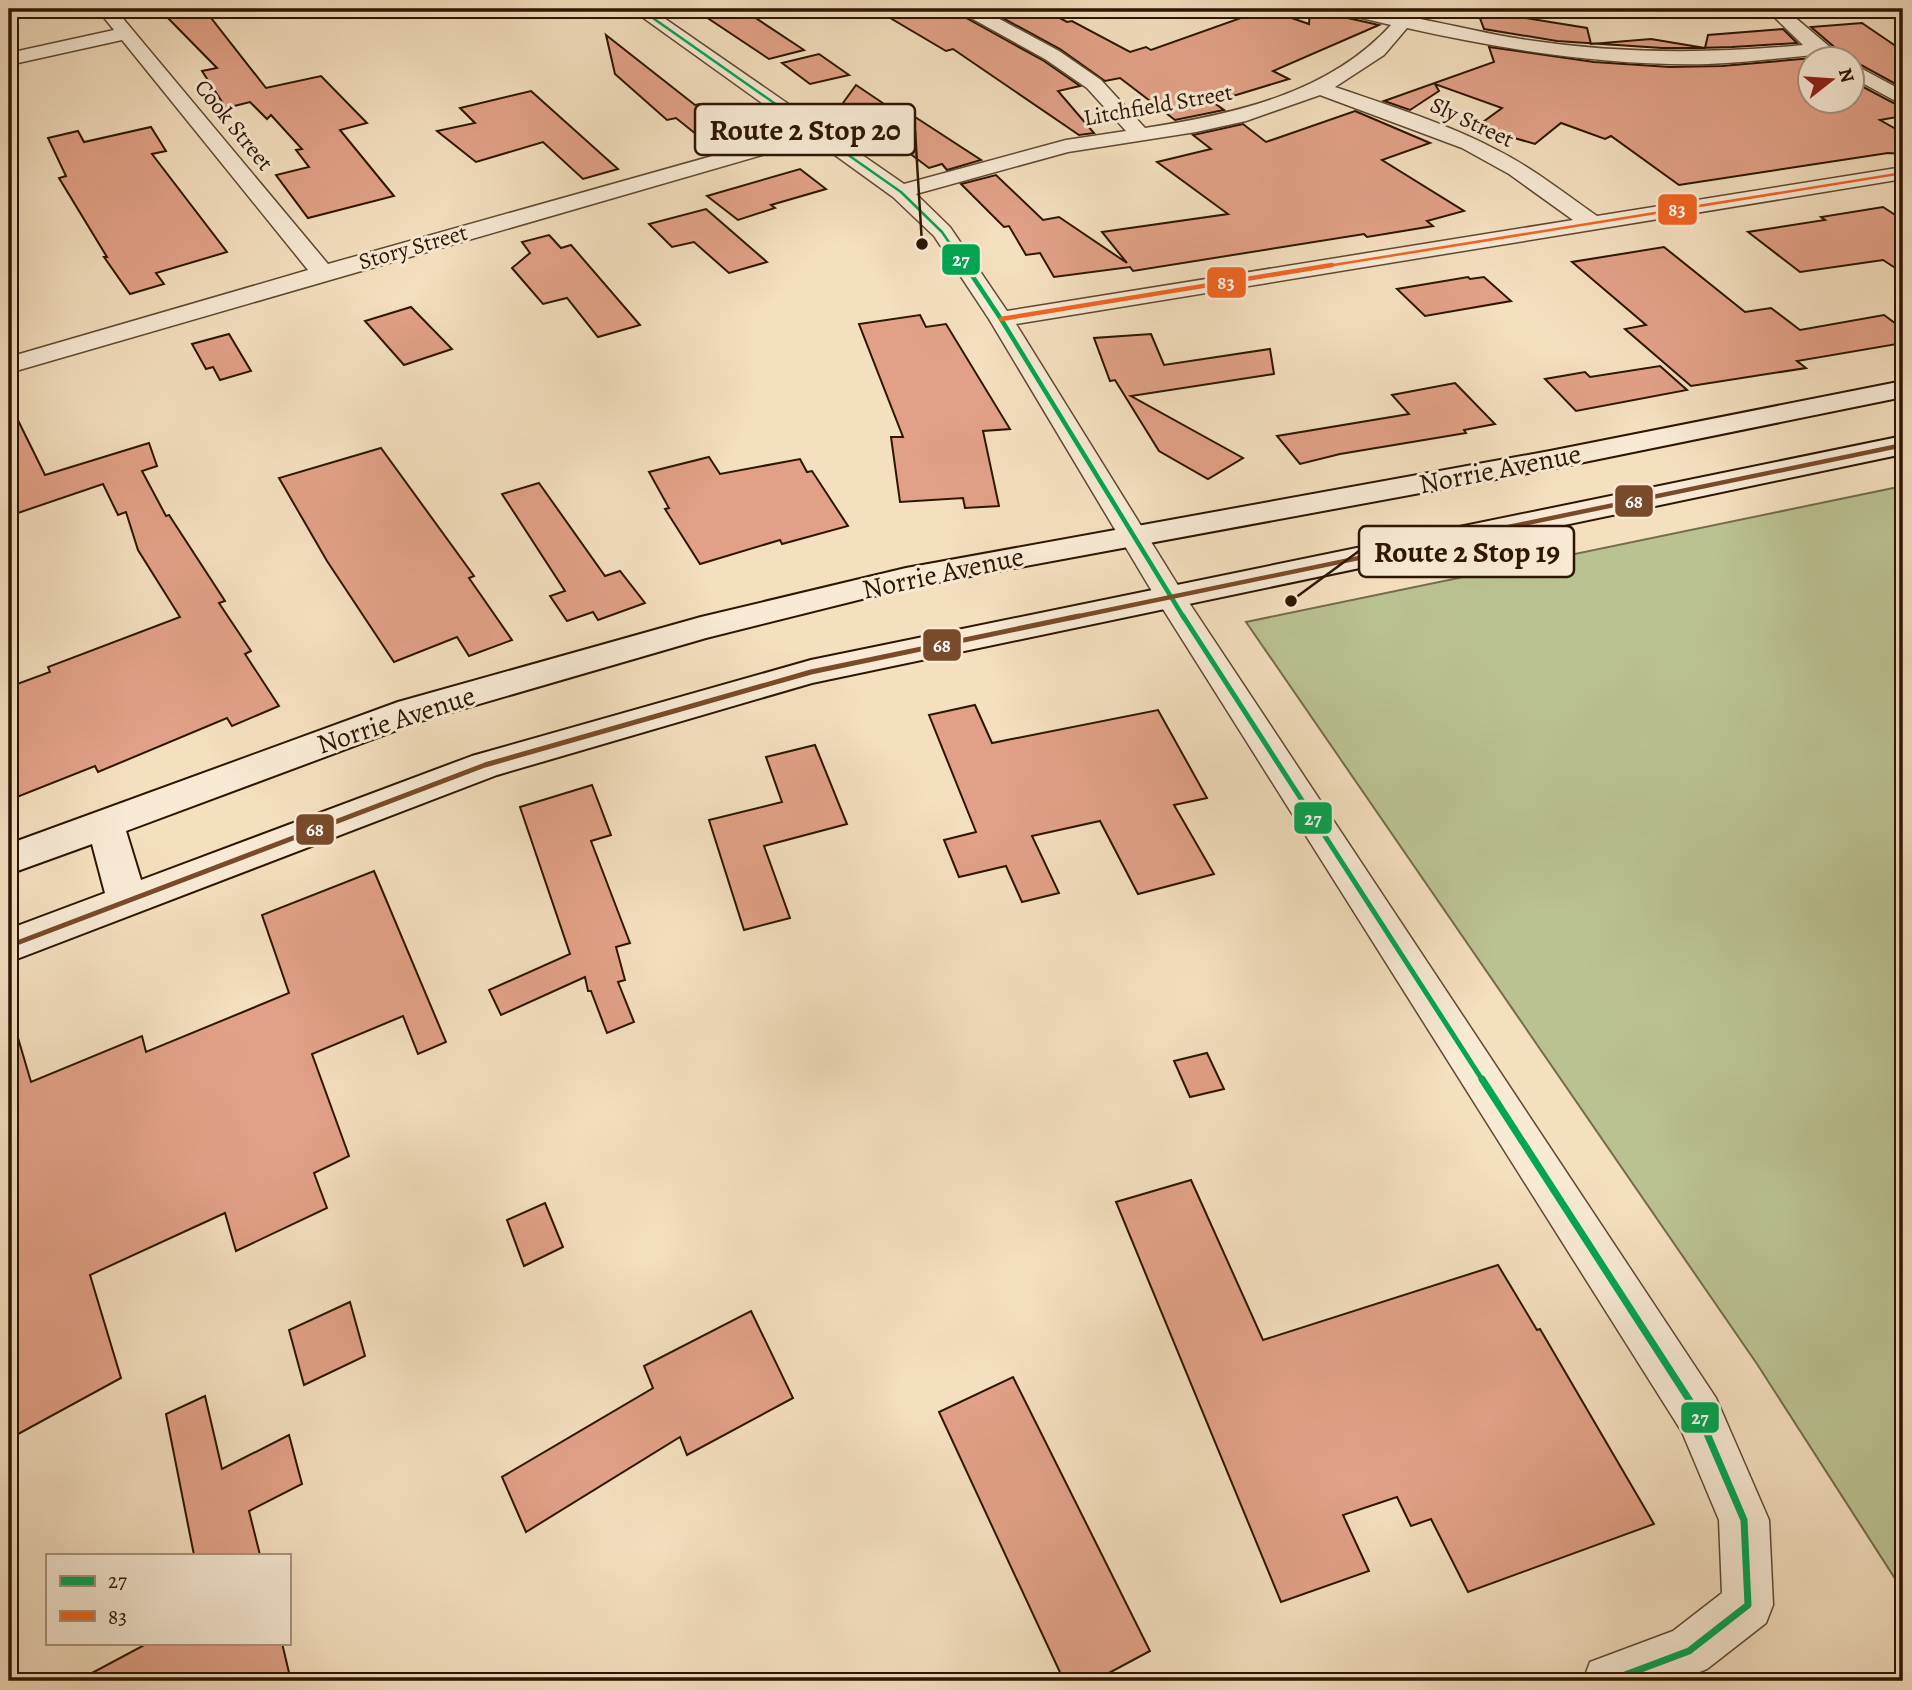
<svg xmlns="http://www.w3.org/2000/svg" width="1912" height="1690" font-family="Alegreya,serif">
  <rect width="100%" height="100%" fill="#f4dfbf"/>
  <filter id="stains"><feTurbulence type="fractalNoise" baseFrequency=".00286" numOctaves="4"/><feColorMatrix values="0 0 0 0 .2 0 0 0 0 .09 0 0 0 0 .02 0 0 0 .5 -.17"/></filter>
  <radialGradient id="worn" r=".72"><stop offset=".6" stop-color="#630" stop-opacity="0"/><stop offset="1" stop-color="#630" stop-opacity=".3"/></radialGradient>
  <path fill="#bbc292" stroke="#746c4a" stroke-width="2" d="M1903,486v1105l-146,-227 -511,-742z"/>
  <g fill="#e2a187" stroke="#2d1501" stroke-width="2">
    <path d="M159,9h45l62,79 55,-12 46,47 -27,7 54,66 -86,22 -32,-43 33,-8 -13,-17 6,-1 -31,-34 -4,4 -17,-17 -24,6 -24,-37 15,-3z"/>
    <path d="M694,9h48l62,41 -35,9z"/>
    <path d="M875,9h81l5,6 83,46 36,25 -22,5 36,42 -15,2 -126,-86 -7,2z"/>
    <path d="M986,9h57l24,13 5,-1 58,31 16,-5 5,3 115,-41 43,15 1,-15h24l5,7 40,9 -106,46 16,8 -76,23 11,8 -49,10 -55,-42 -15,3 -45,-32z"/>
    <path d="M1477,10l110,18 4,16 60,-5 54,9 3,-13 75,-6 14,14 -65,4 -35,1h-35l-105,-7 -73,-12z"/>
    <path d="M1862,23l41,28v37l-51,-28h-11l-2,-9 -28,-24z"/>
    <path d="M606,35l89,70 5,-1 33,27 -31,8 -26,-21 -9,2 -52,-46z"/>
    <path d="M1489,47l105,15 76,5 52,-1 91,-8 3,2h-6v42h42v-21l51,27v8l-23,4 23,13v21l-15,-1 -209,32 -68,-49 -6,3 -44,-16 -26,21 -59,-17 26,-19 -67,-24 4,7 -29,19 -26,-9 110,-39z"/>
    <path d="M819,54l30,21 -39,9 -28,-21z"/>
    <path d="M856,85l52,35 4,-5 69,45 -34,10 -5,-6 -13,4 -86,-65z"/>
    <path d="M531,91l87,78 -35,10 -40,-37 -67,20 -39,-31 38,-8 -15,-15z"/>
    <path d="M1355,111l75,32 -48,17 82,51 -37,10 6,5 -66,11 -3,-3 -231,37 -3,-4 -76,10 -14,-24 -14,2 -17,-29 -5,1 -43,-43 35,-9 47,45 16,-3 68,46 -25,-31 126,-18 -71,-52 54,-13 -18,-14 50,-11 23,18z"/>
    <path d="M151,127l15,24 -14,3 75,98 -71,21 8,11 -34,10 -26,-37h3l-48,-79 7,-2 -18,-38 30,-7 6,11z"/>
    <path d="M800,169l26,20 -55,16 4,3 -37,12 -31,-24z"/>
    <path d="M1883,207l20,13v53l-20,-13 -83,12 -52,-40 77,-12 -4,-3z"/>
    <path d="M706,209l61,53 -38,11 -35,-31 -22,5 -23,-23z"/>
    <path d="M549,235l12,13 10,-3 69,80 -42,12 -31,-39 -24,6 -31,-36 18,-15 -8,-11z"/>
    <path d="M1664,247l81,65 26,-4 29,22 84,-15 19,14v14l-106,18 9,7 -115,18 -66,-57 21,-4 -74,-63z"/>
    <path d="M1468,277l2,2 14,-2 27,24 -86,15 -28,-27z"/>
    <path d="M411,307l41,42 -48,16 -39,-44z"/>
    <path d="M920,315l6,12 20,-3 64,105 -27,2 16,75 -34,2 -2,-10 -63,4 -9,-65h12l-44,-113z"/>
    <path d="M229,334l22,37 -31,9 -7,-13 -7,2 -14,-25z"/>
    <path d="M1151,334l13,31 106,-16 4,25 -143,22 112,62 -35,21 -49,-28 -44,-71 -5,1 -16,-43z"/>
    <path d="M1660,366l27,24 -111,21 -31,-32 40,-7 5,5z"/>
    <path d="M1455,383l40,41 -31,6 2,3 -126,21 -40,10 -23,-28 132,-22 -17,-19z"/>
    <path d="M9,402l36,73 104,-32 8,23 -15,5 24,45 3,-1 56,86 -6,2 32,48 -6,3 34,52 -47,20 -5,-8 -129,54 -3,-6 -78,31 -8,-22v-88l41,-15 -2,-5 132,-50 -42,-67 -12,-38 -8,3 -15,-31 -94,32z"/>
    <path d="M381,448l93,128 -5,2 43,62 -43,16 -12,-19 -63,25 -67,-101 -48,-83z"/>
    <path d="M709,457l11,17 80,-15 7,13 5,-1 36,55 -66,18 -2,-4 -80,24 -35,-55 4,-1 -20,-36z"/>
    <path d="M539,483l66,93 15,-5 25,32 -47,17 -5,-8 -26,9 -17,-25 15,-5 -63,-97z"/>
    <path d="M975,705l17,38 166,-33 49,88 -33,7 40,69 -76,20 -38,-73 -68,15 27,57 -37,9 -16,-36 -47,11 -15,-37 32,-8 -47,-117z"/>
    <path d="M815,745l32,79 -83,22 26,72 -46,12 -35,-110 73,-18 -16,-45z"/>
    <path d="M592,785l19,50 -20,6 39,102 -14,4 9,33 -7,2 16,40 -27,11 -16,-42h-3l-3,-14 -84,38 -12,-25 81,-36 -50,-147z"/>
    <path d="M374,871l72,171 -28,12 -15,-38 -91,38 37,102 -35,17 13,35 -91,43 -11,-38 -135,62 31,103 -112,61v-407l7,-1 15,51 111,-46 4,16 143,-59 -27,-78z"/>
    <path d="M1207,1053l17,36 -34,8 -16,-36z"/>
    <path d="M1191,1180l72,160 235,-75 39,65 3,-1 114,195 -186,68 -37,-73 -20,7 -14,-29 -54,18 26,56 -88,31 -165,-400z"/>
    <path d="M545,1203l18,44 -39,19 -17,-46z"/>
    <path d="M350,1302l15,54 -61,29 -15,-55z"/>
    <path d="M751,1311l42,87 -106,57 -7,-18 -154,95 -24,-55 151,-89 -9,-22z"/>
    <path d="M1013,1377l137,274 -56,30h-30l-125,-269z"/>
    <path d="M205,1396l17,73 67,-34 13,49 -53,27 11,44h-66l-28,-141z"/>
    <path d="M148,1643h134l9,38h-214z"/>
  </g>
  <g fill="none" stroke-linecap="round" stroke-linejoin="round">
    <g stroke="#5f4830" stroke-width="3">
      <g id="street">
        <path d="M97,9h18l213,255 473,-133 -170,-122h20l253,175 162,-44 60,-9 -39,-43 -42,-29 -83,-46 -3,-4h22l78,42 42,29 44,48c89,-14 183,-34 246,-103l-51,-12 -3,-4c58,0 125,21 184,30 95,15 187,15 282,6l-37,-36h19l52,44 1,7h-17l-7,-5c-35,3 -70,8 -106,9 -101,2 -203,-14 -301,-36l-23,27 -49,32c55,19 111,36 162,63 36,18 67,43 100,66l306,-49v12l-887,145 168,271 532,803 53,122 4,85 -7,18 -59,46 -30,12h-94l7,-19 83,-31 49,-38 -3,-73 -37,-88 -526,-834 -167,-279 -55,-83 -41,-39 -79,-57 -805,233v-16l299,-87 -186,-230 -113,25v-12l105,-23zM1320,95l142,53 47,26 64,46 -566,91 -57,-84 -34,-33 152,-42 128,-20 50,-11z"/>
        <path d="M1853,64l50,27v14l-50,-27z"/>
      </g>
    </g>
    <g stroke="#2d1501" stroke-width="4">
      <path id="secondary" d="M1903,381v16l-353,72 -644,119 -200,50 -282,82 -298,111 15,49 331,-124 339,-96 1092,-224v18l-1091,229 -315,92 -488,187v-33l96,-36 -13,-49 -83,30v-30l389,-142 303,-85 205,-49 644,-117z"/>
    </g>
    <use href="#street" fill="#f8ead5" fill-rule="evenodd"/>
    <use href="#secondary" fill="#f8ead5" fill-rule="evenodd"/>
    <g stroke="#f8ead5" stroke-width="5">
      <path id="bus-1-far3" d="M640,9l261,183 41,40 24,35"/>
    </g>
    <g stroke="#f8ead5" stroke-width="9">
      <path id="bus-1-far2" d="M965,265l36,54 183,299"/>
    </g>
    <g stroke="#f8ead5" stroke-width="10">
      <path id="bus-1-far1" d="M1183,616l300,465"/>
    </g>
    <g stroke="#f8ead5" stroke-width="12">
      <path id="bus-1" d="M1482,1079l217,336 45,105 4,85 -59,46 -80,30"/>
    </g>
    <g stroke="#f8ead5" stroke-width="5">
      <path id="bus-2-far1" d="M1321,267l582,-94"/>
    </g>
    <g stroke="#f8ead5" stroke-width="9">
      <path id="bus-2" d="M1001,319l331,-54"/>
    </g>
    <g stroke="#f8ead5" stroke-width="9">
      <path id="bus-3-far1" d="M1070,618l833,-173"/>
    </g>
    <g stroke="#f8ead5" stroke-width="10">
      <path id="bus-3" d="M9,946l476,-181 326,-93 268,-56"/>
    </g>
    <use href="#bus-1-far3" stroke="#00a651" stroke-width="2.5"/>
    <use href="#bus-1-far2" stroke="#00a651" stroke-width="4.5"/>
    <use href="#bus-1-far1" stroke="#00a651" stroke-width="5"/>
    <use href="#bus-1" stroke="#00a651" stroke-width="7"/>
    <use href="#bus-2-far1" stroke="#f26522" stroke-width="2.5"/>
    <use href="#bus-2" stroke="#f26522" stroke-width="4.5"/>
    <use href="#bus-3-far1" stroke="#7a4b2a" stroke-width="4.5"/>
    <use href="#bus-3" stroke="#7a4b2a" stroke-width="5"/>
  </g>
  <g text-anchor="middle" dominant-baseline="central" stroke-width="6" stroke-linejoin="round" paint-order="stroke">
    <g font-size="23" fill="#2d1501" stroke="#f8ead5">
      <text transform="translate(1158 105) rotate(-10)">Litchfield Street</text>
      <text transform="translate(1472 122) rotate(25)">Sly Street</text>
      <text transform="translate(234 125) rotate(51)">Cook Street</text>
      <text transform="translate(413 247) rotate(-16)">Story Street</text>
    </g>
    <g font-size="28" fill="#2d1501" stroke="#f8ead5">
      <text transform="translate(1500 469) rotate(-11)">Norrie Avenue</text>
      <text transform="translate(943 573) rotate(-12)">Norrie Avenue</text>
      <text transform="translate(396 720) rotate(-18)">Norrie Avenue</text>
    </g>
  </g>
  <path fill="none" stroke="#2d1501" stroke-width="2.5" d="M922 244L915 130M1291 601L1359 551"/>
  <g fill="#2d1501" stroke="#f8ead5" stroke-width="2.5">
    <circle cx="922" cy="244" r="7"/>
    <circle cx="1291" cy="601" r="7"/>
  </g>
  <g fill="#f8ead5" stroke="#2d1501" stroke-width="2.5">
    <rect x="695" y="104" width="220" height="51" rx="7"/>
    <rect x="1359" y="526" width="215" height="51" rx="7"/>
  </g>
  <g font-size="30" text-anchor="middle" font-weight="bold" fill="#2d1501">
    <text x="805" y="140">Route 2 Stop 20</text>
    <text x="1467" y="562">Route 2 Stop 19</text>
  </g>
  <g stroke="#f8ead5" stroke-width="2.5">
    <rect x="1657" y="193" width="41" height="33" rx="7" fill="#f26522"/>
    <rect x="941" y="243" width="40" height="33" rx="7" fill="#00a651"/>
    <rect x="1206" y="266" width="41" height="33" rx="7" fill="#f26522"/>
    <rect x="1614" y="484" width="40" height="34" rx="7" fill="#7a4b2a"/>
    <rect x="922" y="628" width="40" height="34" rx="7" fill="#7a4b2a"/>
    <rect x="1293" y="801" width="40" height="34" rx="7" fill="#00a651"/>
    <rect x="295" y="813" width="40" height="33" rx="7" fill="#7a4b2a"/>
    <rect x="1680" y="1401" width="40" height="33" rx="7" fill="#00a651"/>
  </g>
  <g font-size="19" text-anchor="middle" font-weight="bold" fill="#fff">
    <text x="1677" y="216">83</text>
    <text x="961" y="266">27</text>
    <text x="1226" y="289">83</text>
    <text x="1634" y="508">68</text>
    <text x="942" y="652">68</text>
    <text x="1313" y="825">27</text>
    <text x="315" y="836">68</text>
    <text x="1700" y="1424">27</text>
  </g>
  <rect width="1912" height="1690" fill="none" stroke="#f4dfbf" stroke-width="35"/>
  <rect x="10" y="10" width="1891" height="1669" fill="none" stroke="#2d1501" stroke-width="3.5"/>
  <rect x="18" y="18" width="1877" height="1655" fill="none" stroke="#2d1501" stroke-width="2"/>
  <rect x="46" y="1554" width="245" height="91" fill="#f8ead5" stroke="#a79580" stroke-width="2"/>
  <rect x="60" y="1576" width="35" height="10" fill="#00a651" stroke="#a79580" stroke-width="2"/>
  <text x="108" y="1588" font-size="21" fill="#2d1501">27</text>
  <rect x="60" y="1611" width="35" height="10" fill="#f26522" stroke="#a79580" stroke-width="2"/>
  <text x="108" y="1624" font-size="21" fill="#2d1501">83</text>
  <g transform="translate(1831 80) rotate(73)"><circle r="33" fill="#f8ead5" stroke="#a79580" stroke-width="2"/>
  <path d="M0-5L12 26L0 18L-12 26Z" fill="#8f2418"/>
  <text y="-10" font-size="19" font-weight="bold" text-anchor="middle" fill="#2d1501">N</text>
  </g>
  <rect width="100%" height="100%" filter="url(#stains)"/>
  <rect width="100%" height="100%" fill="url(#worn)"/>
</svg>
